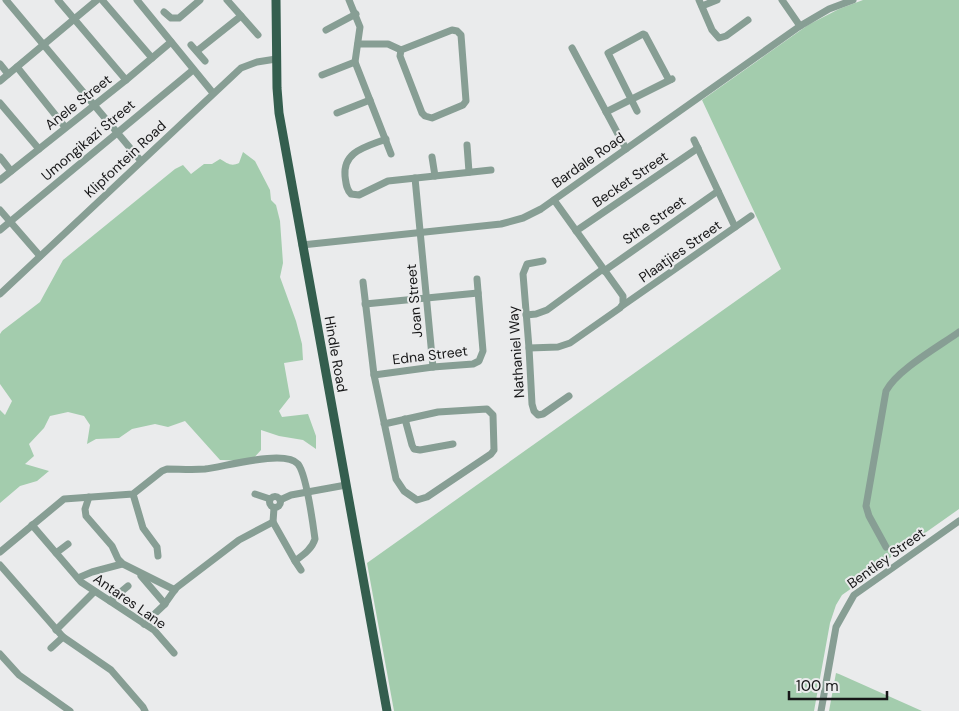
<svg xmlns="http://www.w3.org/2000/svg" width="959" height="711" font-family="'DM Sans',sans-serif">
  <rect width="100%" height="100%" fill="#eaebec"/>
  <g fill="#a3ccad">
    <path d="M863,0h96v509l-51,36v3c-11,5 -19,8 -26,19l-40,28 -6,10 -6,18 -16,88h-420l-27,-148 414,-294 -79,-169 106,-75 31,-16z"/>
    <path d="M243,152l12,9 15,29 1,10 5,5 4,16 3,42 -3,14 16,44 6,23 1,16 -19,3 6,34 -11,14 3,6 26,-3 8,22v13l-13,-9 -24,-4 -18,-6v20l-10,11 -31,-1 -35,-39 -17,6 -13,-3 -23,5 -13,9 -23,1 -9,5 3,-19 -6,-9 -16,-4 -18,4 -6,12 -15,16 5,12 -9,8 24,7 -12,10 -17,5 -20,17v-93l5,5 7,-14 -12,-17v-50l2,-3 38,-29 23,-42 112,-91 8,-4 8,9 13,-10h8l8,-5c7,4 11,8 19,4z"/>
    <path d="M836,673l3,1 83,37h-93z"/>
  </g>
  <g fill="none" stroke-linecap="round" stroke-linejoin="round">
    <g stroke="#879e94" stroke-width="7">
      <path d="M6,0l135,161"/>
      <path d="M58,0l68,80"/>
      <path d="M102,0l50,58"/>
      <path d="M137,0l76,93"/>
      <path d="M227,0l31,35"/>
      <path d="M349,0l11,27 -5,35 36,92"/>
      <path d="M699,0l13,30 7,8 7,-2 22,-16"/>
      <path d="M782,0l18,26"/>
      <path d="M702,6l15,-6"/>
      <path d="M164,12l7,6h8l21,-18"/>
      <path d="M326,30l30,-16"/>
      <path d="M452,30l5,1 4,4 5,66 -3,4 -31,13 -7,-2 -3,-3 -22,-57 1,-6z"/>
      <path d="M358,44h30l13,6"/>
      <path d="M191,45l14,16"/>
      <path d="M572,48l54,101"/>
      <path d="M197,51l44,-35"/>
      <path d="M0,64l8,10"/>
      <path d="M17,67l48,60"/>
      <path d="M322,75l33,-13"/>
      <path d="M0,81l97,-81"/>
      <path d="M0,103l39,46"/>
      <path d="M637,111l-29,-58 35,-19 2,1 24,45"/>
      <path d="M606,112l66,-33"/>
      <path d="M337,113l33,-13"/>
      <path d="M386,139c-20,8 -43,12 -41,37 1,7 1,13 6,18l8,1 29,-14 103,-11"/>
      <path d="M694,140l41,87"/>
      <path d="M467,145l2,27"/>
      <path d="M0,157l11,14"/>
      <path d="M432,157l3,19"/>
      <path d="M415,178l18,189"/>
      <path d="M0,180l126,-100 45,-38"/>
      <path d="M0,210l40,46"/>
      <path d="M0,230l193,-160"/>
      <path d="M576,231l122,-83"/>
      <path d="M302,245l199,-21 22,-6 18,-9 259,-183 29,-17 24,-9"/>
      <path d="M543,261l-16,3 -4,10 6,74 3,56 2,7 4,4 5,-1 26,-18"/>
      <path d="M604,271l114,-80"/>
      <path d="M363,282l11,93 59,-8 40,-3 6,-3 4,-10 -6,-72"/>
      <path d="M0,294l241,-226 16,-6 19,-3"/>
      <path d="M365,304l113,-11"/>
      <path d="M622,306l129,-90"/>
      <path d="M526,315l10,-1 11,-4 56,-41"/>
      <path d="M529,348l29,-1 12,-4 50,-35 3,-4v-8l-69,-96"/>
      <path d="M374,375l22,104 8,12 13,9 10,-3 64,-43 3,-4 -1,-35 -6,-6 -49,3 -54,12"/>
      <path d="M405,419l7,26 2,4 6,1 33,-6"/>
      <path d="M133,494l10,34 14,19 1,9"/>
      <path d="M255,494l15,5"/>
      <circle cx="275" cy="502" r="5.5"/>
      <path d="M89,497l-4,12 1,7 26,30 6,13 5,5 52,26"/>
      <path d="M280,500l11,-5 55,-10"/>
      <path d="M274,508l-1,14 22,39 6,9"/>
      <path d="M32,525l49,57 73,48 20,23"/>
      <path d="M886,547l-17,-31 -3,-10 20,-115c11,-21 52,-44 73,-59"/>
      <path d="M0,552l64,-53 69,-5 29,-23 5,-2c12,0 25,1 38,0 19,-2 80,-20 93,-5 8,10 15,60 17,75 -3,10 -12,16 -20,22"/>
      <path d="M56,553l12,-9"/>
      <path d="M0,565l63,72 48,33 32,37 2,4"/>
      <path d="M141,576l24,28"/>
      <path d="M78,578l14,-6 30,-8"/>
      <path d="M110,601l18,-15"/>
      <path d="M144,624l20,-19 12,-17 63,-48 34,-18"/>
      <path d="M56,630l38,-38"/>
      <path d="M51,648l12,-11"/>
      <path d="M0,654l19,21 51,36"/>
      <path d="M821,711l15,-84 18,-32 105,-74"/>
    </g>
    <path stroke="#345e4e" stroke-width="9" d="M276,0l1,88 2,25 108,598"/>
  </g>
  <g text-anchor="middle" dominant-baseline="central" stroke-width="4" stroke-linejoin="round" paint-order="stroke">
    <g font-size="14" fill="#171718" stroke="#eaebec">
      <text transform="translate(78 102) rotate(-38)">Anele Street</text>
      <text transform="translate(88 140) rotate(-40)">Umongikazi Street</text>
      <text transform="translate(125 159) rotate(-43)">Klipfontein Road</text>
      <text transform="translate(588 160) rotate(-35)">Bardale Road</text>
      <text transform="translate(630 179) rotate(-34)">Becket Street</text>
      <text transform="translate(654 220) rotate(-35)">Sthe Street</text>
      <text transform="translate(680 251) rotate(-35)">Plaatjies Street</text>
      <text transform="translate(414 301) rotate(-95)">Joan Street</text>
      <text transform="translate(516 352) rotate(-94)">Nathaniel Way</text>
      <text transform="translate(336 354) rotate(80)">Hindle Road</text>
      <text transform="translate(430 355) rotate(-7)">Edna Street</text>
      <text transform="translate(886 558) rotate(-36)">Bentley Street</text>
      <text transform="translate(130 601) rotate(35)">Antares Lane</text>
    </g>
  </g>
  <path d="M789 691v8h98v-8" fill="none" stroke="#171718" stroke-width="2.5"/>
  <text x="796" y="691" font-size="15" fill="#171718" stroke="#eaebec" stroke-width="4" paint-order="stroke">100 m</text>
</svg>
